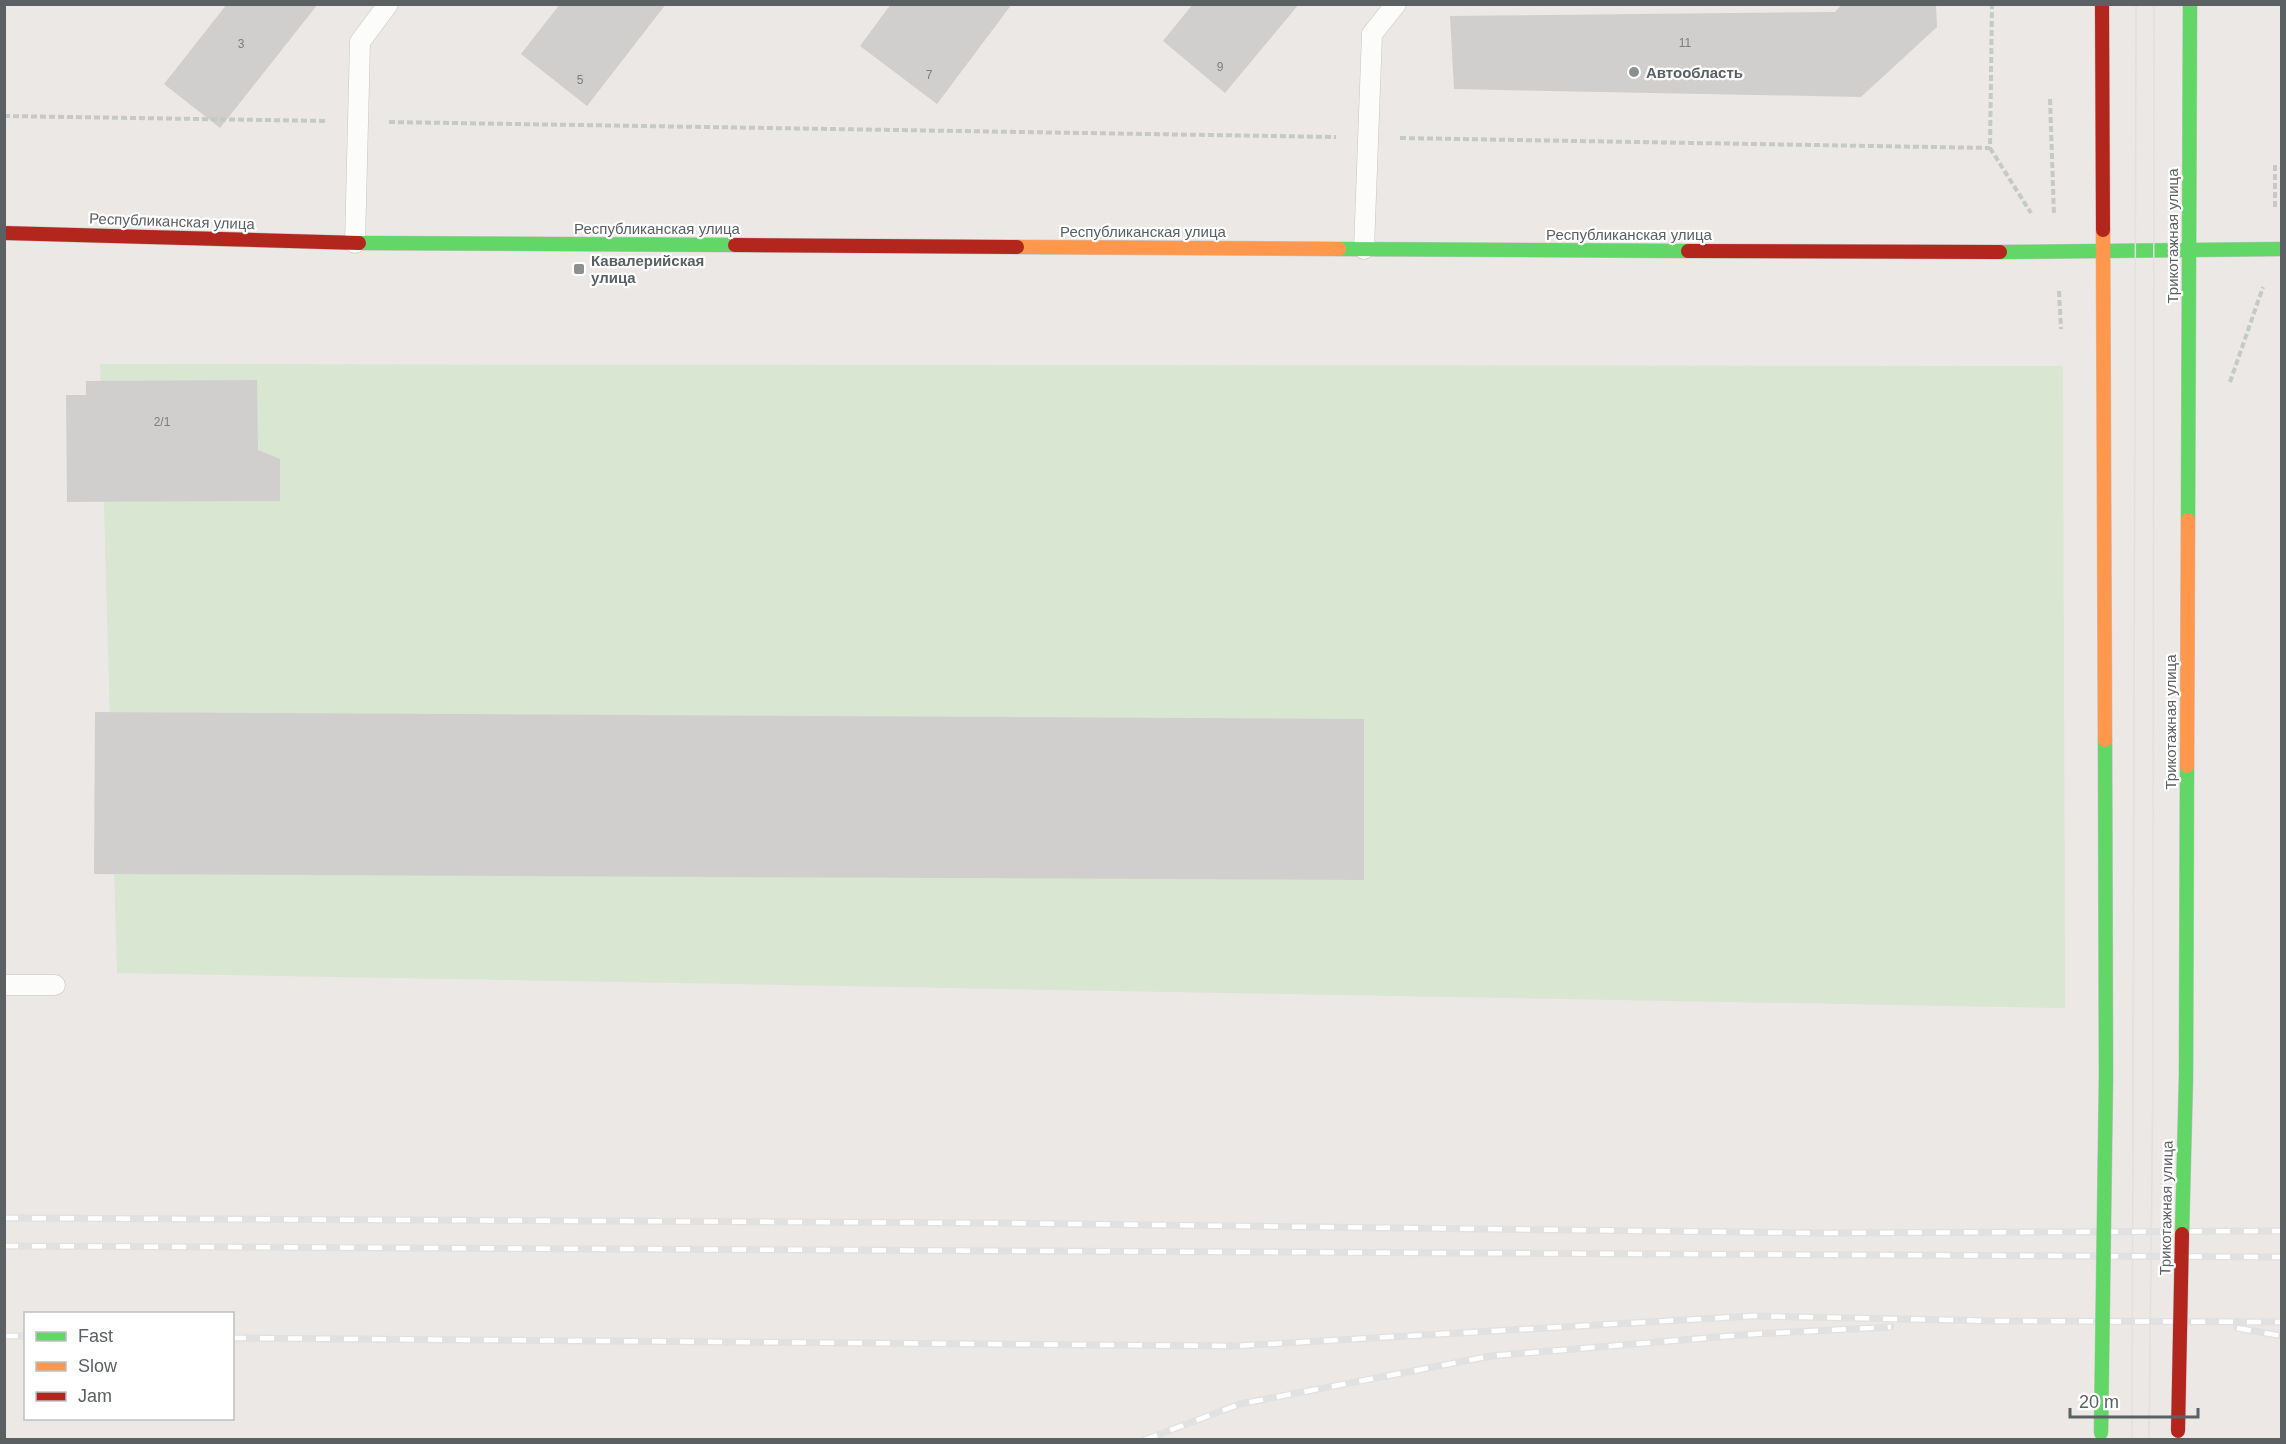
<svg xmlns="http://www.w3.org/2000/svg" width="2286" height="1444" font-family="Arial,sans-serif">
  <rect width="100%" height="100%" fill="#ebe8e5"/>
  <path fill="#d9e6d1" d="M100,364l1963,2 2,642 -1948,-35z"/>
  <g fill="#d1cfce">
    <path d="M227,4h91l-98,124 -56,-44z"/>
    <path d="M560,4h106l-79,102 -66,-52z"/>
    <path d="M891,4h121l-75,100 -77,-58z"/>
    <path d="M1193,4h106l-74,89 -62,-52z"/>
    <path d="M1842,4h94l1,23 -76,70 -407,-8 -4,-73 385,-4z"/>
    <path d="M257,380l1,70 22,9v42l-213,1 -1,-107h20v-14z"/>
    <path d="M95,712l1269,7v161l-1270,-6z"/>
  </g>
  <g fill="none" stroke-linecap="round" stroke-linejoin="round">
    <g stroke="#c7c6c6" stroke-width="21">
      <g id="lane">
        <path d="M355,243l5,-201 28,-38"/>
        <path d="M1364,249l8,-215 24,-30"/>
        <path d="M4,985h51"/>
      </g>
    </g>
    <g stroke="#c7c6c6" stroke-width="15">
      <g id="fast">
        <path d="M359,243l376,2"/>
        <path d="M1339,249l349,2"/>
        <path d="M2000,252l282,-3"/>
        <path d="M2188,520l2,-516"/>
        <path d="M2105,740l1,336"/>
        <path d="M2186,1077l1,-311"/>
      </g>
    </g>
    <g stroke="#c7c6c6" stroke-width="15">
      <g id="slow">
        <path d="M2103,230l2,510"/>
        <path d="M1017,247l322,2"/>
        <path d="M2187,766l1,-246"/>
      </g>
    </g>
    <g stroke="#c7c6c6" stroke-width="15">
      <g id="jam">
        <path d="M2102,4l1,226"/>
        <path d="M4,233l355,10"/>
        <path d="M735,245l282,2"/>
        <path d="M1688,251l312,1"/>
      </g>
    </g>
    <g stroke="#c5cac6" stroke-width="4" stroke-dasharray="6 3" stroke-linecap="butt">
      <path d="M2050,99l4,116"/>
      <path d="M4,116l324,5"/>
      <path d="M389,122l947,15"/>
      <path d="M1400,138l590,10 2,-144"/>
      <path d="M1990,148l41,65"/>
      <path d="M2275,165v45"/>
      <path d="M2059,291l2,38"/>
      <path d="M2230,382l33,-95"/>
    </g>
    <use href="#lane" stroke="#fcfcfb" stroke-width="20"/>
    <use href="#fast" stroke="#63d668" stroke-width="14"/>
    <use href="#slow" stroke="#ff974d" stroke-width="14"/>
    <use href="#jam" stroke="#b3261e" stroke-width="14"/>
    <g stroke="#e1e1e1" stroke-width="1.5">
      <path d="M2132,1440l4,-1436"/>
      <path d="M2149,1440l4,-363 1,-1073"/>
    </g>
    <g stroke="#e1e1e1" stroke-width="7">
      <g id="rail">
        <path d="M4,1218l987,5 826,10 465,-2"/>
        <path d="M4,1246l2278,11"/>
        <path d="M2237,1328l45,8"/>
        <path d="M4,1336h22"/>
        <path d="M232,1338l1002,8 518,-30 247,5 283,1"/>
        <path d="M1144,1440l96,-36 251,-48 263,-22 137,-7"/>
      </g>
    </g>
    <use href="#rail" stroke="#fff" stroke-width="4.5" stroke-dasharray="14" stroke-linecap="butt"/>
    <g stroke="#c7c6c6" stroke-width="15" stroke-linecap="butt">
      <g id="fast-bridge">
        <path d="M2182,1234l4,-157"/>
        <path d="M2101,1433l5,-357"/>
      </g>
    </g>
    <g stroke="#c7c6c6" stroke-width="15" stroke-linecap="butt">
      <path id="jam-bridge" d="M2178,1431l4,-197"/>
    </g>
    <use href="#fast-bridge" stroke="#63d668" stroke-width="14"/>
    <use href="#jam-bridge" stroke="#b3261e" stroke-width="14"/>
  </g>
  <g fill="#8d9090" stroke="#fff" stroke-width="2">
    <circle cx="1634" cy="72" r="6"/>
    <rect x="573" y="263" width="12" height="12" rx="3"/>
  </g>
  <g text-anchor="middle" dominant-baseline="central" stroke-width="4.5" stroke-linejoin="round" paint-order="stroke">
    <g font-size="12" fill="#7a7e7f">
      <text x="1685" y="43">11</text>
      <text x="241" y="44">3</text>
      <text x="1220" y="67">9</text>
      <text x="929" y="75">7</text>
      <text x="580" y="80">5</text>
      <text x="162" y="422">2/1</text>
    </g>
    <g font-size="15" font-weight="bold" fill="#5b6163" stroke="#fff" text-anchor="start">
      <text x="1646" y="72">Автообласть</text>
      <text x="591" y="260">Кавалерийская<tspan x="591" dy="17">улица</tspan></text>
    </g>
    <g font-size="15" fill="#5b6163" stroke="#fff">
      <text transform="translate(172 221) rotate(2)">Республиканская улица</text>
      <text x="657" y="228">Республиканская улица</text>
      <text x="1143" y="231">Республиканская улица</text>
      <text x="1629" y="234">Республиканская улица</text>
      <text transform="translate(2172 236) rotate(-90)">Трикотажная улица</text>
      <text transform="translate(2170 722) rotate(-90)">Трикотажная улица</text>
      <text transform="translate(2166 1208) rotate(-89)">Трикотажная улица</text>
    </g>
  </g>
  <rect width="2286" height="1444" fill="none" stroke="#5b6163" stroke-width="12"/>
  <rect x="24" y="1312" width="210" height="108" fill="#ffffff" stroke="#bdc0c1" stroke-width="1.5"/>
  <rect x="36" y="1332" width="30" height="9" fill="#63d668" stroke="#bdc0c1" stroke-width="1.5"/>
  <text x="78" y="1342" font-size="18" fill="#5b6163">Fast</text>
  <rect x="36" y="1362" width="30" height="9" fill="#ff974d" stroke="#bdc0c1" stroke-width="1.5"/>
  <text x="78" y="1372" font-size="18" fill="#5b6163">Slow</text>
  <rect x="36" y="1392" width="30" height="9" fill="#b3261e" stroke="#bdc0c1" stroke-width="1.5"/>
  <text x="78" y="1402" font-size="18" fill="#5b6163">Jam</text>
  <path d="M2070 1408v9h128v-9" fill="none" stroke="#5b6163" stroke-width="3"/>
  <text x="2079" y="1408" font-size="18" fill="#5b6163" stroke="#ffffff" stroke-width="4.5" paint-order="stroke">20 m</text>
</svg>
